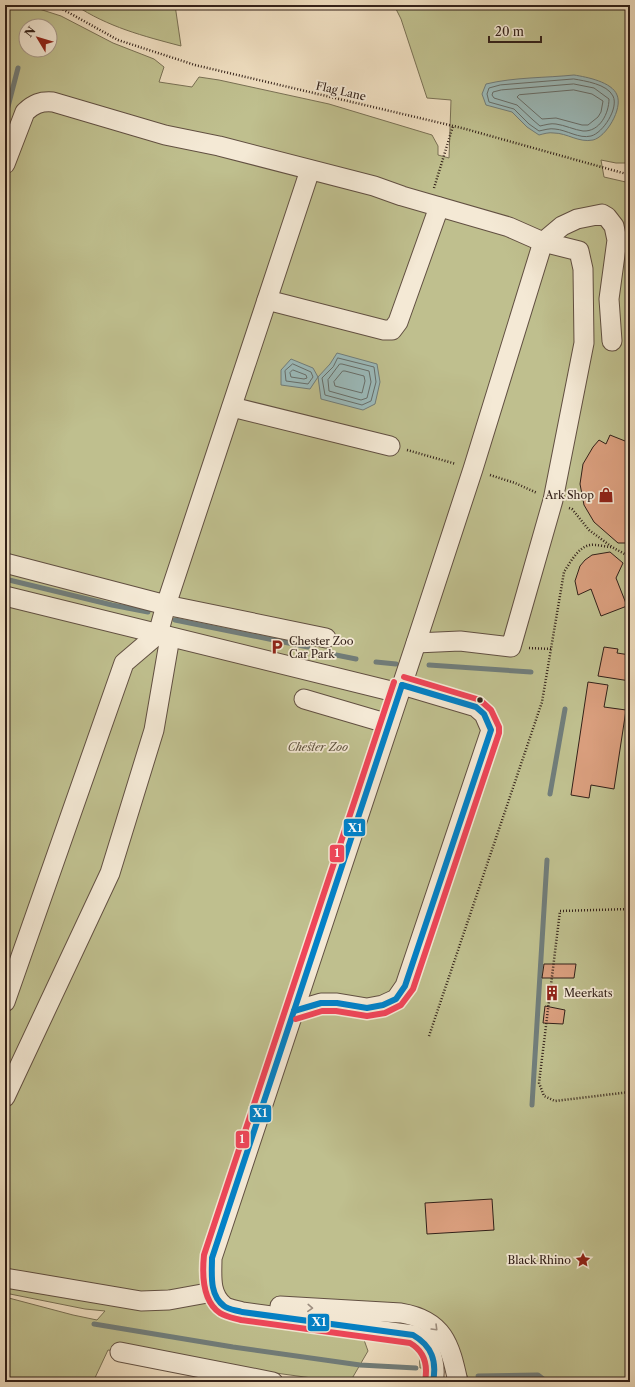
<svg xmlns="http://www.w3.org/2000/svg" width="635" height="1387" font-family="'Libre Caslon Text',serif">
  <rect width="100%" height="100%" fill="#eeddbf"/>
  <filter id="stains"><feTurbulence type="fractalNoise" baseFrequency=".005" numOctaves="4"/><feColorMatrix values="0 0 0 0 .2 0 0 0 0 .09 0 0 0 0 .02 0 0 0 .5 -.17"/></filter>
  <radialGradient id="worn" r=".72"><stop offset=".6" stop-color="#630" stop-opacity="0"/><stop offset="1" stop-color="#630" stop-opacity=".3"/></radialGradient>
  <g fill="#bfbf8e" stroke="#797054" fill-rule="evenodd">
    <path d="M5,5h27l1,2 28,9 52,27 41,16 10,8 -5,15 33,5 7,-10 20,3 110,24 103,31 6,11v9l11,3 2,-58 -24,-2 -26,-79 -7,-14h236v158h-14l-15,-3 3,17 26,6v1199h-160l-6,-13 -44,-1 -1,-16 -6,-9 -50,-6 5,14 -18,31h-9l-233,-32 -15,32h-88v-85l68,18 24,5 8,-9 -20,-2 -80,-16zM26,26h24v24h-24z"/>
    <path d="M75,5h100l6,41c-38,-10 -73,-19 -106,-41z"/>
  </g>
  <g fill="#9bbaba" stroke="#717d7a">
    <path d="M574,75c13,2 38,7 43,20 6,14 -11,42 -24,45 -14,3 -26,-7 -39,-7 -5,-1 -11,1 -15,2l-12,-8 -15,-15 -26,-7 -4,-11 4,-10c29,-7 59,-6 88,-9z"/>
    <path d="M337,353l40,11 3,18 -5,22 -12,6 -42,-11 -3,-22 -8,12 -29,-4v-15l10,-11 22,9 5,9 12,-13z"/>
  </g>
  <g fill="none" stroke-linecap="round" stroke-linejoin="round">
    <g stroke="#676e6a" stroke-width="1">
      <path d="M574,79c11,2 33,5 39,17 6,12 -10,37 -22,40 -12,3 -24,-6 -36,-7 -5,-1 -11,1 -16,2l-10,-7 -15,-15 -25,-7 -2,-8 2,-6 11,-3z"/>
      <path d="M574,84l20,4 15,11c0,14 -9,33 -26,32 -8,-1 -19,-6 -27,-7 -5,-1 -11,1 -16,2l-7,-6 -16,-15 -23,-7 -2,-3 1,-3 8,-2z"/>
      <path d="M574,90l18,4 11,7 -2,11 -3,5 -10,8h-6l-26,-7 -14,1 -25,-22 2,-2z"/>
      <path d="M338,358l36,9 2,15 -5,19 -9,4 -37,-10 -3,-17 11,-11z"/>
      <path d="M293,364l18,8 2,5 -5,7 -22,-3 -1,-10z"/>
      <path d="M340,364h2l27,7 2,11 -4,16 -6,2 -32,-9 -1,-11z"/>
      <path d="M293,370l13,5 1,3 -3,1 -13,-2 -1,-4z"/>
      <path d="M343,371h2l19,5 1,5 -3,12 -27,-7 -1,-4z"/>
    </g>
    <g stroke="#717d7a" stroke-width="5">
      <path d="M5,118l13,-50"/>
      <path d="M5,579l107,26 36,7"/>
      <path d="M175,620l133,27"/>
      <path d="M331,654l25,5"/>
      <path d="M376,662l20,2"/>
      <path d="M429,665l102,7"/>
      <path d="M550,794l15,-85"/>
      <path d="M532,1105l15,-245"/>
      <path d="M94,1324l139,23 127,18 56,3"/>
      <path d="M478,1376l60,-1 9,7"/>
    </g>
  </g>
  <g fill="#d99e7d" stroke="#332119">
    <path d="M610,435l20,8v100h-12l-24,-21 -10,-17 -4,-21 3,-20 10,-17 6,-7 7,4z"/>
    <path d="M610,552l13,11 -7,15 11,28 -26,10 -10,-27 -13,6 -3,-14 5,-15 5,-6 7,-5z"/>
    <path d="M604,647l14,2 -1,4 13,2v26l-32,-5z"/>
    <path d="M588,682l20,3 -4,22 22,3 -12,79 -23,-4 -2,13 -18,-3z"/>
    <path d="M544,964h32l-2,14h-32z"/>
    <path d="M545,1006l20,4 -2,14 -20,-1z"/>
    <path d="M492,1199l2,31 -67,4 -2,-31z"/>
  </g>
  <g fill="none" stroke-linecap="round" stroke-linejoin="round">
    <g stroke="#625042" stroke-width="21">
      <g id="minor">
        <path d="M5,164l20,-52c9,-8 15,-11 28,-10l112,33 54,11 155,40 28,10 107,31 34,15 36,9 4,18 1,74 -31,157 -42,147 -51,-6 -44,2"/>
        <path d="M267,300l117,30h8l6,-8 41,-115"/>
        <path d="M232,407l158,39"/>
        <path d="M5,563l161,42 160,33"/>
        <path d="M5,596l394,97"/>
        <path d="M304,699l85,25"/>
        <path d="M5,1002l119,-339 34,-29 8,-29 144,-435"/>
        <path d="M294,1011l27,-8h16l30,5 16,-3 13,-6 9,-13 86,-256 -7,-16 -8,-7 -74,-22"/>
        <path d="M5,1097l105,-224 44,-143 16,-93"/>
        <path d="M5,1278l136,23 28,-1 44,-8"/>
        <path d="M280,1306l121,7c42,7 49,31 57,69"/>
        <path d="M120,1352l153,30"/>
        <path d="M433,1382c3,-11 0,-32 -9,-40 -3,-3 -8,-5 -11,-7l-171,-23c-6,-2 -14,-3 -18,-6 -15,-12 -12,-31 -12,-48l204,-615 57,-174 70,-227 19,-16 15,-7 25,-5 5,3 7,9 3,14 -8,59 3,42"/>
      </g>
    </g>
    <g stroke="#332119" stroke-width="2.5" stroke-dasharray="1 2" stroke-linecap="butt">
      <path d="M55,5l63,35 77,25 267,63 168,47"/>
      <path d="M434,188l19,-62"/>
      <path d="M407,450l49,14"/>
      <path d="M490,475l25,8 22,10"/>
      <path d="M569,508l3,1 17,21 23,17 18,10"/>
      <path d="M529,648l22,1"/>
      <path d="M630,909l-70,2 -21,172 5,13 11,5 75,-9"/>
      <path d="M429,1036l113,-334 22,-130c6,-9 14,-25 26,-27 6,-1 15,2 22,2"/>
    </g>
    <use href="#minor" stroke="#f4e9d5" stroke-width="19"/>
    <g stroke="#f4e9d5" stroke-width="9">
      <g id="bus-1">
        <path d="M402,685l-190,573c0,16 -3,37 12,48 5,4 12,4 18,6l171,23c19,11 24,26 20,47"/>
        <path d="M294,1011l27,-8h16l30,5 16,-3 13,-6 9,-13 86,-256 -7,-16 -8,-7 -74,-22"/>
      </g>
    </g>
    <g stroke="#f4e9d5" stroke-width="9">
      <g id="bus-2">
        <path d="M394,682l-190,573c-2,20 -2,46 16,58 6,4 14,5 21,7l169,23c14,8 18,22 15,38"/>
        <path d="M296,1019l26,-8h14l31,5 18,-3 16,-8 12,-16 86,-256v-6l-8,-17 -11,-10 -76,-23"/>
      </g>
    </g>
    <use href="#bus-1" stroke="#0281c7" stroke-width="6"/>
    <use href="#bus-2" stroke="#ef4659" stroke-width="6"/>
  </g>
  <defs><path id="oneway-chevron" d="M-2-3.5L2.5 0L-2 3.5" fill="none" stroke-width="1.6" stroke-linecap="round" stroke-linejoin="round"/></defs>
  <g stroke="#9d8f80">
    <use href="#oneway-chevron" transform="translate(310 1308) rotate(3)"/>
    <use href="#oneway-chevron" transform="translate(435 1328) rotate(45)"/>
  </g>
  <defs>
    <g id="shop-bare" transform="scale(1.2)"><path d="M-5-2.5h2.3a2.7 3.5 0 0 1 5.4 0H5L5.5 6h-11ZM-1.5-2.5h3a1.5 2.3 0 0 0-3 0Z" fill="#8f2418" stroke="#f4e9d5" stroke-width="2.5" paint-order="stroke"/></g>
    <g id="parking-bare" transform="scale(1.2)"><path d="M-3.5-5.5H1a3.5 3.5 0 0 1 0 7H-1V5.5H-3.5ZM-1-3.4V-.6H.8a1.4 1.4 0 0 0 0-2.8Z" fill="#8f2418" stroke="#f4e9d5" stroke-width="2.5" paint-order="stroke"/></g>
    <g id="building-bare" transform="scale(1.2)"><path d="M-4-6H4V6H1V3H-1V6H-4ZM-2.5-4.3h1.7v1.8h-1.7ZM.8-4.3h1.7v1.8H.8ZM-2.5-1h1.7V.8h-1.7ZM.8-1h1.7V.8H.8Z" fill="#8f2418" stroke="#f4e9d5" stroke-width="2.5" paint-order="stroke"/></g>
    <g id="sight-bare" transform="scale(1.2)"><path d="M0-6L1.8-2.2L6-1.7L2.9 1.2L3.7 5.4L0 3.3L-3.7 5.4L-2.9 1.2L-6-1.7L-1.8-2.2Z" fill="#8f2418" stroke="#f4e9d5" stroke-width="2.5" paint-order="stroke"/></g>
  </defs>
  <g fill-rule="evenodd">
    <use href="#shop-bare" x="606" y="495"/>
    <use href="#parking-bare" x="277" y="647"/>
    <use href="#building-bare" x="552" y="993"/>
    <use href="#sight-bare" x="583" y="1260"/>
  </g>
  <circle fill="#332119" stroke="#f4e9d5" stroke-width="1.5" cx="480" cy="700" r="3.5"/>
  <g text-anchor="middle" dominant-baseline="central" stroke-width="3.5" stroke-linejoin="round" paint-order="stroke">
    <g font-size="11" fill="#332119" stroke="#f4e9d5">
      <text transform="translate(341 91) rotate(13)">Flag Lane</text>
    </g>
    <g font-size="11" fill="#332119" stroke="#f4e9d5" text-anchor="end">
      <text x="594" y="495">Ark Shop</text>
      <text x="289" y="641" text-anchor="start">Chester Zoo<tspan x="289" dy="13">Car Park</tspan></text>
      <text x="564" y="993" text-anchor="start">Meerkats</text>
      <text x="571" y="1260">Black Rhino</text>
    </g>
    <g font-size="11" font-style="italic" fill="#5d503c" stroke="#f4e9d5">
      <text x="318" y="747">Chester Zoo</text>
    </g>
  </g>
  <g stroke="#f4e9d5" stroke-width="1.5">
    <rect x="343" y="818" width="23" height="19" rx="4" fill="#0281c7"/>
    <rect x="329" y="844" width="16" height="19" rx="4" fill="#ef4659"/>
    <rect x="249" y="1104" width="23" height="19" rx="4" fill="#0281c7"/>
    <rect x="235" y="1130" width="15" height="19" rx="4" fill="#ef4659"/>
    <rect x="307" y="1313" width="23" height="19" rx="4" fill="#0281c7"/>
  </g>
  <g font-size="11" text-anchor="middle" font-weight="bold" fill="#fff">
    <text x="355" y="832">X1</text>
    <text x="337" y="857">1</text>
    <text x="260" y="1117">X1</text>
    <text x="242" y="1143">1</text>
    <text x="319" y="1326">X1</text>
  </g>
  <rect width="635" height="1387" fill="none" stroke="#eeddbf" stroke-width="20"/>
  <rect x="6" y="6" width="623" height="1375" fill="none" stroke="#332119" stroke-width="2"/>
  <rect x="10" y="10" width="615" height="1367" fill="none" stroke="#332119"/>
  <g transform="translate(38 38) rotate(308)"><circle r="19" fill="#f4e9d5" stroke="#a7998a"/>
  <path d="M0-3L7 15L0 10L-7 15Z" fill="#8f2418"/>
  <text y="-6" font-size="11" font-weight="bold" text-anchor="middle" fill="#332119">N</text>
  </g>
  <path d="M489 36v6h52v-6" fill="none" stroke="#332119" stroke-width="2"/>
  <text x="495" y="36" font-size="12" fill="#332119" stroke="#f4e9d5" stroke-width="3" paint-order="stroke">20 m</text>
  <rect width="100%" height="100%" filter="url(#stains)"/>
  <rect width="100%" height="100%" fill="url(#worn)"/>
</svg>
